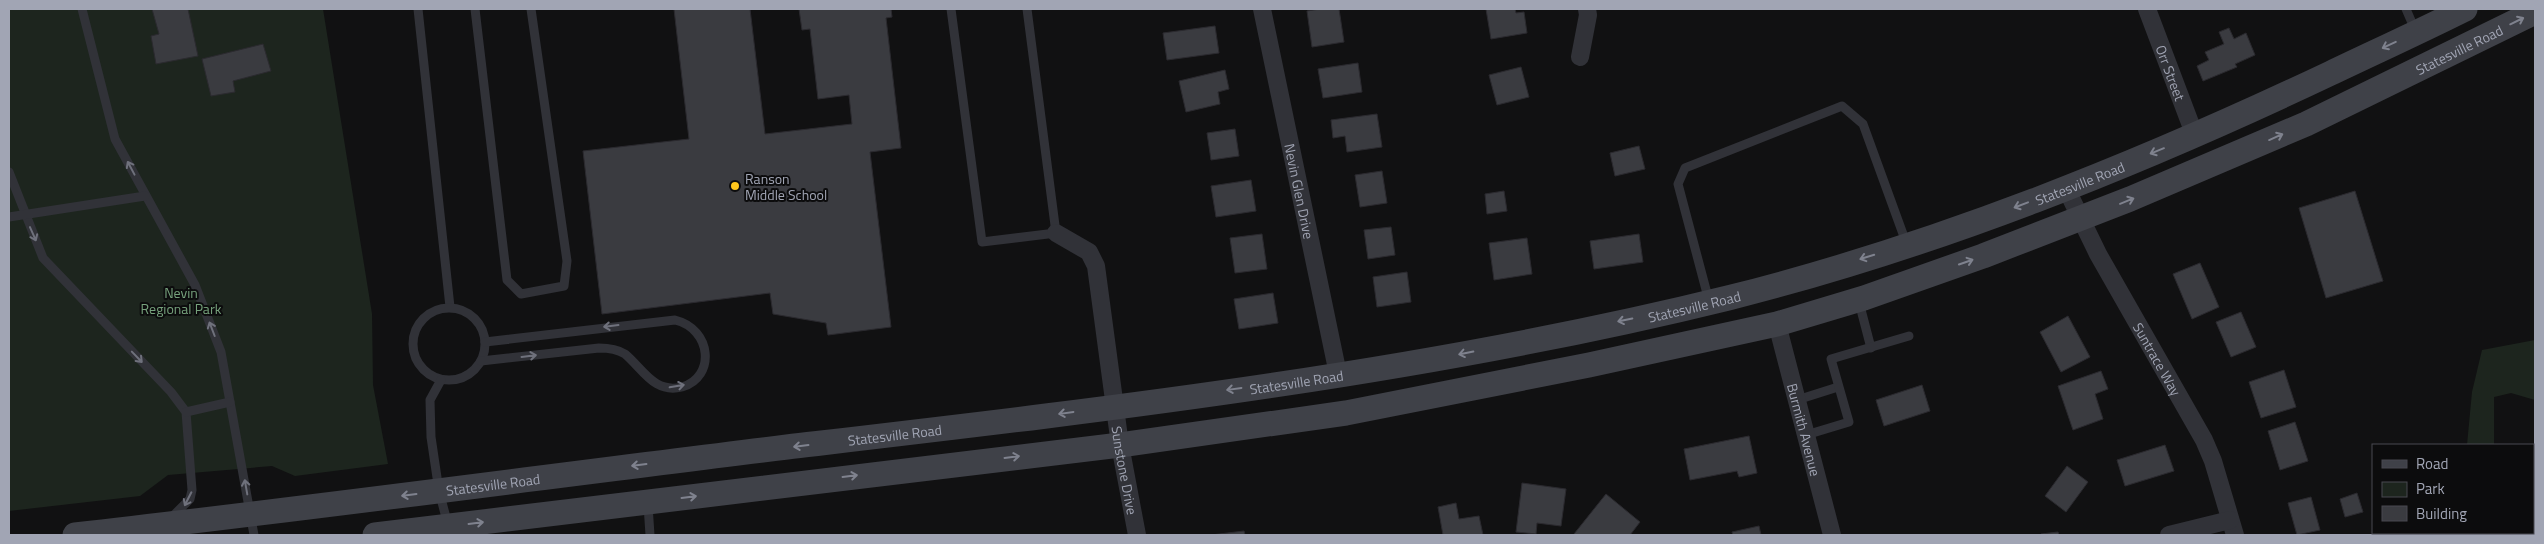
<svg xmlns="http://www.w3.org/2000/svg" width="2544" height="544" font-family="'Titillium Web',sans-serif">
  <rect width="100%" height="100%" fill="#111112"/>
  <g fill="#1d251e">
    <path d="M9,9h314l49,305 1,71 15,79 -93,12 -23,-10 -104,9 -28,21 -131,15z"/>
    <path d="M2535,340v60l-24,-7 -17,4v48h-27l5,-53 10,-42z"/>
    <path d="M2533,488l2,4v43h-59v-2h57z"/>
  </g>
  <g fill="#3a3b40" stroke="#2b2a2f">
    <path d="M152,9h36l10,47 -42,8 -5,-28 8,-2z"/>
    <path d="M674,9h76l15,125 87,-10 -3,-29 -31,4 -8,-70 -8,1 -3,-21h92l1,8 -6,1 15,130 -31,4 21,175 -63,8 -2,-12 -53,-9 -3,-21 -168,21 -19,-163 106,-12z"/>
    <path d="M1320,9h19l5,33 -32,5 -5,-36z"/>
    <path d="M1486,9h29l1,4 8,-1 3,21 -36,6z"/>
    <path d="M1215,26l4,27 -52,7 -4,-27z"/>
    <path d="M2229,28l5,11 12,-6 9,22 -20,9 2,3 -34,14 -6,-15 12,-6 -4,-8 19,-8 -5,-12z"/>
    <path d="M263,44l8,27 -38,10 2,11 -24,4 -9,-37z"/>
    <path d="M1358,63l4,29 -39,6 -5,-29z"/>
    <path d="M1521,67l8,30 -32,8 -8,-30z"/>
    <path d="M1225,70l4,19 -11,3 2,12 -34,8 -7,-31z"/>
    <path d="M1377,114l5,33 -35,5 -2,-16 -12,2 -2,-18z"/>
    <path d="M1235,129l4,27 -28,4 -4,-27z"/>
    <path d="M1639,146l6,23 -30,7 -5,-23z"/>
    <path d="M1382,171l5,32 -27,4 -5,-32z"/>
    <path d="M1251,180l5,31 -40,6 -5,-31z"/>
    <path d="M1504,191l3,20 -20,3 -2,-20z"/>
    <path d="M2355,191l28,90 -57,17 -27,-90z"/>
    <path d="M1391,227l4,28 -27,4 -4,-29z"/>
    <path d="M1262,234l5,35 -32,4 -5,-35z"/>
    <path d="M1639,234l4,28 -49,7 -4,-28z"/>
    <path d="M1527,238l5,36 -38,6 -5,-37z"/>
    <path d="M2200,263l19,44 -27,12 -19,-45z"/>
    <path d="M1407,272l4,30 -34,5 -4,-30z"/>
    <path d="M1273,293l5,30 -39,6 -5,-30z"/>
    <path d="M2241,312l15,35 -25,10 -15,-35z"/>
    <path d="M2068,316l22,41 -29,15 -21,-40z"/>
    <path d="M2284,370l12,37 -35,11 -12,-36z"/>
    <path d="M2101,371l7,18 -13,5 8,25 -30,11 -15,-44z"/>
    <path d="M1922,385l8,26 -46,15 -8,-26z"/>
    <path d="M2295,422l13,39 -28,9 -12,-39z"/>
    <path d="M1749,436l8,37 -18,4 -2,-6 -47,9 -6,-31z"/>
    <path d="M2165,445l9,26 -49,15 -8,-26z"/>
    <path d="M2067,466l21,16 -22,30 -21,-16z"/>
    <path d="M1522,483l44,6 -5,37 -24,-3 -1,11 -20,-2z"/>
    <path d="M2357,493l6,19 -18,5 -5,-18z"/>
    <path d="M1606,494l34,28 -10,13h-54l-2,-1z"/>
    <path d="M2311,497l9,33 -23,5 -9,-32z"/>
    <path d="M1456,503l3,16 20,-3 4,19h-40l-5,-28z"/>
    <path d="M1759,526l2,9h-28l-1,-3z"/>
    <path d="M1244,531l1,4h-34z"/>
    <path d="M2058,532l1,3h-17l-1,-1z"/>
  </g>
  <g fill="none" stroke-linecap="round" stroke-linejoin="round">
    <g stroke="#313238" stroke-width="9">
      <path d="M82,9l33,130 80,146 26,67 33,183"/>
      <path d="M418,9l32,298"/>
      <path d="M475,9l32,271 14,14 43,-8 3,-25 -36,-252"/>
      <path d="M951,9l31,233 74,-9 -29,-224"/>
      <path d="M2406,9l10,23"/>
      <path d="M9,172l34,86 128,134 15,20 6,78 -2,9 -17,17"/>
      <path d="M9,217l136,-21"/>
      <path d="M1709,301l-31,-117 7,-16 157,-62 21,18 44,121"/>
      <path d="M1859,302l12,46"/>
      <circle cx="449" cy="344" r="36"/>
      <path d="M481,361l118,-13c9,0 18,1 26,6 18,15 29,40 57,33 34,-10 30,-58 -7,-67l-190,22"/>
      <path d="M441,380l-11,20 1,37 8,54 9,34"/>
      <path d="M1797,400l41,-13"/>
      <path d="M186,412l44,-10"/>
      <path d="M1806,435l43,-13 -18,-63 78,-23"/>
      <path d="M648,505l2,30"/>
    </g>
    <g stroke="#313238" stroke-width="18">
      <path id="s1" d="M1262,9l76,365"/>
      <path id="s2" d="M2147,9l48,127"/>
      <path d="M1580,57l8,-42 -1,-6"/>
      <path id="s3" d="M2066,188l32,66 106,186 9,21 22,74"/>
      <path id="s4" d="M1056,233l33,19 7,14 24,179 17,90"/>
      <path id="s5" d="M1777,324l55,211"/>
      <path d="M2169,535l61,-15"/>
    </g>
    <g stroke="#3f4148" stroke-width="25">
      <path id="s6" d="M75,535c238,-27 475,-59 712,-88 315,-37 633,-73 941,-149 208,-52 409,-133 603,-225 44,-21 90,-42 134,-64"/>
      <path id="s7" d="M375,535l745,-90 226,-32 243,-48 188,-41 87,-26 119,-42 147,-57 176,-75 229,-112"/>
    </g>
  </g>
  <defs><path id="oneway-shaft" d="M-6 0H5M1.5-3L5.5 0L1.5 3" fill="none" stroke-width="1.6" stroke-linecap="round" stroke-linejoin="round" transform="scale(1.25)"/></defs>
  <g stroke="#7f828e">
    <use href="#oneway-shaft" transform="translate(2517 21) rotate(-26)"/>
    <use href="#oneway-shaft" transform="translate(2389 45) rotate(155)"/>
    <use href="#oneway-shaft" transform="translate(2276 137) rotate(-24)"/>
    <use href="#oneway-shaft" transform="translate(2157 151) rotate(158)"/>
    <use href="#oneway-shaft" transform="translate(2127 201) rotate(-22)"/>
    <use href="#oneway-shaft" transform="translate(2021 205) rotate(159)"/>
    <use href="#oneway-shaft" transform="translate(1867 257) rotate(163)"/>
    <use href="#oneway-shaft" transform="translate(1966 262) rotate(-19)"/>
    <use href="#oneway-shaft" transform="translate(1625 320) rotate(168)"/>
    <use href="#oneway-shaft" transform="translate(1466 353) rotate(169)"/>
    <use href="#oneway-shaft" transform="translate(1234 389) rotate(172)"/>
    <use href="#oneway-shaft" transform="translate(1066 413) rotate(172)"/>
    <use href="#oneway-shaft" transform="translate(801 446) rotate(173)"/>
    <use href="#oneway-shaft" transform="translate(1012 457) rotate(-7)"/>
    <use href="#oneway-shaft" transform="translate(639 465) rotate(173)"/>
    <use href="#oneway-shaft" transform="translate(850 476) rotate(-7)"/>
    <use href="#oneway-shaft" transform="translate(409 495) rotate(173)"/>
    <use href="#oneway-shaft" transform="translate(689 497) rotate(-7)"/>
    <use href="#oneway-shaft" transform="translate(476 523) rotate(-7)"/>
  </g>
  <g stroke="#6f717c">
    <use href="#oneway-shaft" transform="translate(131 168) rotate(-118)"/>
    <use href="#oneway-shaft" transform="translate(33 234) rotate(66)"/>
    <use href="#oneway-shaft" transform="translate(611 326) rotate(173)"/>
    <use href="#oneway-shaft" transform="translate(212 329) rotate(-111)"/>
    <use href="#oneway-shaft" transform="translate(529 356) rotate(-7)"/>
    <use href="#oneway-shaft" transform="translate(137 357) rotate(46)"/>
    <use href="#oneway-shaft" transform="translate(677 386) rotate(-10)"/>
    <use href="#oneway-shaft" transform="translate(246 487) rotate(-100)"/>
    <use href="#oneway-shaft" transform="translate(188 499) rotate(117)"/>
  </g>
  <circle fill="#ffc61c" stroke="#0c0c0d" stroke-width="2" cx="735" cy="186" r="5"/>
  <g text-anchor="middle" dominant-baseline="central" stroke-width="4" stroke-linejoin="round" paint-order="stroke">
    <g font-size="14" fill="#a1a5b4" stroke="#0c0c0d">
      <text stroke="none"><textPath href="#s7" startOffset="2155">Statesville Road</textPath></text>
      <text stroke="none"><textPath href="#s2" startOffset="68">Orr Street</textPath></text>
      <text stroke="none"><textPath href="#s6" startOffset="2041">Statesville Road</textPath></text>
      <text stroke="none"><textPath href="#s1" startOffset="186">Nevin Glen Drive</textPath></text>
      <text stroke="none"><textPath href="#s6" startOffset="1636">Statesville Road</textPath></text>
      <text stroke="none"><textPath href="#s3" startOffset="194">Suntrace Way</textPath></text>
      <text stroke="none"><textPath href="#s6" startOffset="1231">Statesville Road</textPath></text>
      <text stroke="none"><textPath href="#s5" startOffset="109">Burmith Avenue</textPath></text>
      <text stroke="none"><textPath href="#s6" startOffset="826">Statesville Road</textPath></text>
      <text stroke="none"><textPath href="#s4" startOffset="260">Sunstone Drive</textPath></text>
      <text stroke="none"><textPath href="#s6" startOffset="421">Statesville Road</textPath></text>
    </g>
    <g font-size="14" fill="#a1a5b4" stroke="#0c0c0d" text-anchor="start">
      <text x="745" y="178">Ranson<tspan x="745" dy="16">Middle School</tspan></text>
    </g>
    <g font-size="14" fill="#76a17c" stroke="#0c0c0d">
      <text x="181" y="292">Nevin<tspan x="181" dy="16">Regional Park</tspan></text>
    </g>
  </g>
  <rect width="2544" height="544" fill="none" stroke="#a1a5b4" stroke-width="20"/>
  <rect x="2372" y="444" width="162" height="90" fill="#0c0c0d" stroke="#484950"/>
  <rect x="2382" y="460" width="25" height="8" fill="#3f4148" stroke="#484950"/>
  <text x="2416" y="469" font-size="15" fill="#a1a5b4">Road</text>
  <rect x="2382" y="482" width="25" height="15" fill="#1d251e" stroke="#484950"/>
  <text x="2416" y="494" font-size="15" fill="#a1a5b4">Park</text>
  <rect x="2382" y="506" width="25" height="15" fill="#3a3b40" stroke="#484950"/>
  <text x="2416" y="519" font-size="15" fill="#a1a5b4">Building</text>
</svg>
